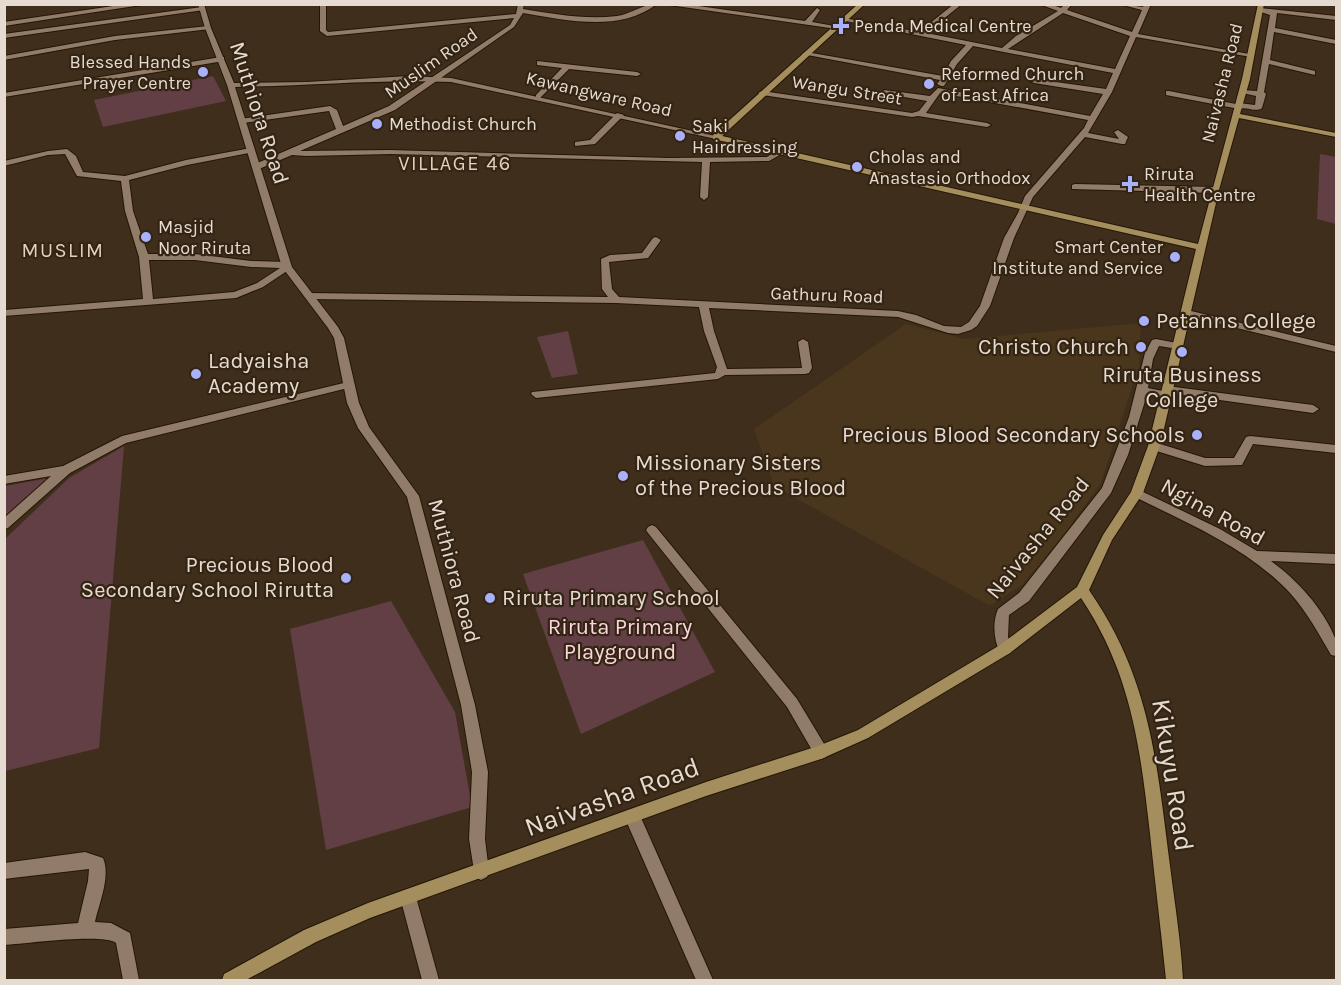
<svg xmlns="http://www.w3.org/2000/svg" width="1341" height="985" font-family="Karla,sans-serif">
  <rect width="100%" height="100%" fill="#3f2e1c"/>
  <path fill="#4a351d" d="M1141,323l-2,43 -38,117 -36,50 -42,51 -33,22 -216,-120 -20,-57 152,-105 59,15z"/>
  <g fill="#623f45">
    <path d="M213,76l13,25 -123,26 -9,-27z"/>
    <path d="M1320,154l16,3v67l-19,-5z"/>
    <path d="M568,331l10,43 -26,4 -15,-41z"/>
    <path d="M124,446l-25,302 -94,23v-232l64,-61z"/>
    <path d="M49,478l-44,43v-35z"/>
    <path d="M643,540l72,132 -134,62 -58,-160z"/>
    <path d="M391,601l64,111 17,95 -146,43 -36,-221z"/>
  </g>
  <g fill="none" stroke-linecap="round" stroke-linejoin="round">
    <g stroke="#251605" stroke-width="2">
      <g id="minor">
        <path d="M127,4h21l-144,22v-4z"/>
        <path d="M320,4h6v26l2,2 188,-18 2,-10h6l-1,5c31,5 63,11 94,7 14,-2 26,-12 40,-12 -38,29 -91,16 -134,9l-9,14 -119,83 -95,41 90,-1 278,8 99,-1 11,-7 7,2 -16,9 -59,1 -2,35 -4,3 -4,-3 2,-35 -312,-8 -84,2 -14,-1 -33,14h-6v-4l83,-36 -7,-18 -86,12 -4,-2 1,-2 90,-13 7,4 6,16 46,-20 121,-81 4,-7 -187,18 -7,-5z"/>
        <path d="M662,4h22l121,17 12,-13 3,2 -8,12 28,5 -3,2z"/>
        <path d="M954,4h8l-36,29 76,15 14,-12 42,-25 -19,-7h11l11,4 4,-4h7l-5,6 65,22 10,-22 -23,-6 24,3 1,-3h7l-13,30 117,21 -4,2 -115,-20 -24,55 -24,41 31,6 -5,-7 4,-2 10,7 -3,7h-3l-37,-7 -52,60 -19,41 -24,68 -13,20 -6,4 -13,4 -10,-1 -50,-16 -189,-9 5,23 13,38 75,-1 -4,-26 5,-3 5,3 4,26 -3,5 -4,1 -80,1 -7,4 -182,19 -5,-4 1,-2 183,-19 2,-6 -13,-36 -5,-24 -83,-4 -307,-4 -5,-3 5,-3 299,4 -6,-8 -1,-30 9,-4 32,-2 11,-15 3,-1 5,3 -13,18 -39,4 3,27 7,8 279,14 18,4 28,11 17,1 8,-5 11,-16 24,-68 14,-25 7,-17 59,-68 4,-8 -148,-27 -14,20 61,10 4,2 -4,2 -69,-11 -6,1 -150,-22 -4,-2 4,-2 150,22 7,-2 8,-10 -40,-7 -4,-2 1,-2 46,6 8,-8 152,28 13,-22 -69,-11 -4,-2 4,-2 72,10 7,-16 -140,-27 -16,18 -13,22h-3l-4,-2 3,-4 -138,-26 4,-2 137,24 8,-15 15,-16 -125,-25 3,-2 75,14zM1063,13l67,23 -15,33 -107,-20z"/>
        <path d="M202,7l2,1v2l-200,28v-4z"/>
        <path d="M1260,8l76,8v4l-59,-7 -2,15 61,12v4l-62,-12 -4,28 45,11v4l-46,-11 -5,28 2,2 -4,14c-6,5 -16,-2 -23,1l-73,-14v-4h3l67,13 3,-1 16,2 1,-9 -18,-4 4,-2 15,1 13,-76 -12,-4 -1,-1z"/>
        <path d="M208,26l3,2 -1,1 -95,11 -111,20v-4l111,-20z"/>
        <path d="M221,57h3v4l-220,36v-4z"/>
        <path d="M537,61l100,11 4,2 -4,2 -68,-7 -30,30h-3v-4l26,-27 -25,-3z"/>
        <path d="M617,113l7,2 -29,29 -20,2v-4l15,-2z"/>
        <path d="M251,148h3v4l-67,13 -58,15 4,31 15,43h47l56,7 35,1 5,3 -1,4 -27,18 -27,11 -232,18v-6l139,-11 -4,-42 -14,-46 -4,-30 -44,-5 -12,-22 -17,1 -44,11v-5l44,-10 19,-2 9,7 7,16 42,4 61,-16zM149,260h46l56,7 29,1 -23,15 -23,9 -81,7z"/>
        <path d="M1075,184l140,3 4,3 -4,3 -143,-4v-4z"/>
        <path d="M1187,310l149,36v6l-153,-37 -1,-2z"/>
        <path d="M1156,339l26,5 1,2 -5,3 -19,-3 -6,13 -5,29 15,3v-4l4,-1 146,19 6,4 -6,4 -144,-20 1,2 -1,2 -4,2 -18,-4 -19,60 -17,38 -82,108 -20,14 -1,22 4,12 -2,4 -5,2 -5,-2c-6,-13 -8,-30 -2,-44l21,-16 83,-105 27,-71 16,-64 7,-13z"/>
        <path d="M348,382l5,3 -1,2 -226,56 -56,30 -62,55 -4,1v-11l47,-42 -47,8v-8l59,-10 59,-30z"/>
        <path d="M1250,436l86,9v8l-83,-9 -11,21 -37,1 -55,-17 -2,-3 6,-4 51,16h29l12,-21z"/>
        <path d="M1137,489l83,40 37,22 79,3v10l-65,-3c26,19 52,47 64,77 3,5 1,12 1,18l-5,-1c-12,-21 -24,-43 -41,-62 -42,-45 -103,-70 -157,-97l-2,-3 2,-3z"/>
        <path d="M652,525l4,2 141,172 29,48 2,5 -2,5 -5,2 -5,-2 -29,-50 -139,-174 -2,-3 2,-3z"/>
        <path d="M632,809l6,2 75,169h-17l-72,-164 2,-5z"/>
        <path d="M85,852l18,6c8,18 -4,46 -8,64l16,1 19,10 9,47h-16l-7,-37c-13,-10 -91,1 -112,2v-16l74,-6 10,-42 1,-12 -85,10v-16z"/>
        <path d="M408,889l6,2 2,6 23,83h-17l-22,-83 2,-6z"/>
      </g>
    </g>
    <g stroke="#251605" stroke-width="2">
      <path id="tertiary" d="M198,4h6l7,24 23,55 73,-1 102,-6 42,2 269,59 -4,2 -265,-57c-72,-3 -144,4 -216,5l57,180 46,60 6,11 15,65 10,24 50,69 56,209 13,67 -3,67 4,33 -2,5 -6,3 -6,-3 -6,-38 3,-67 -11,-67 -54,-208 -49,-69 -11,-25 -13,-65 -6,-10 -46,-61 -55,-182 -22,-57z"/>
    </g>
    <g stroke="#251605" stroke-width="2">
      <path id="secondary" d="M858,4h7l-143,132 476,108 44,-165 16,-75h6l-14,75 -10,35 96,19v4l-97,-19 -20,72 -59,256 -17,47 -31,47 -23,50c60,87 67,166 80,268 5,41 12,82 14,122h-17c-5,-49 -11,-98 -16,-146 -10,-88 -19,-161 -69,-236l-71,55 -142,85 -47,21 -115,37 -336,122 -54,24 -70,38h-24l2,-6 80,-44 64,-27 338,-121 112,-36 40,-16 142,-85 77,-58 26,-52 28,-43 17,-46 48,-197 -483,-110v-4z"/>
    </g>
    <use href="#minor" fill="#907c68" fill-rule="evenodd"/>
    <use href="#tertiary" fill="#907c68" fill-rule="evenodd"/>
    <use href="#secondary" fill="#a48e5d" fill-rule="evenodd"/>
  </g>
  <g fill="#a9b0fc" stroke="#342413" stroke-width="2">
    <path d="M838 17h6v6h6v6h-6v6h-6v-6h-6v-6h6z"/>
    <circle cx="203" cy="72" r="6"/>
    <circle cx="929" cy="84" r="6"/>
    <circle cx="377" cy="124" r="6"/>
    <circle cx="680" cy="136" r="6"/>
    <circle cx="857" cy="167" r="6"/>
    <path d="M1127 175h6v6h6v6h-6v6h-6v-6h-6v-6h6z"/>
    <circle cx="146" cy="237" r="6"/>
    <circle cx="1175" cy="257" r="6"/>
    <circle cx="1144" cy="321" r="6"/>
    <circle cx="1141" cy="347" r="6"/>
    <circle cx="1182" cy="352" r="6"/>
    <circle cx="196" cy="374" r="6"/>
    <circle cx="1197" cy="435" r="6"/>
    <circle cx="623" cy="476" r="6"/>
    <circle cx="346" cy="578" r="6"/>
    <circle cx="490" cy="598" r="6"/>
  </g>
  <g text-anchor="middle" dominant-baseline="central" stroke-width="4.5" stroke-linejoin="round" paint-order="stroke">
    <g font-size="18" fill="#e6dbd0" stroke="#342413" text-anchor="start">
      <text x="854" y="26">Penda Medical Centre</text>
      <text x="191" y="62" text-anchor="end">Blessed Hands<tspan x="191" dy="21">Prayer Centre</tspan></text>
      <text x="941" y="74">Reformed Church<tspan x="941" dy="21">of East Africa</tspan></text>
      <text x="389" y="124">Methodist Church</text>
      <text x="692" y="126">Saki<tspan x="692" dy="21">Hairdressing</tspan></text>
      <text x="869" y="157">Cholas and<tspan x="869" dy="21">Anastasio Orthodox</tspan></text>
      <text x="1144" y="174">Riruta<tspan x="1144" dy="21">Health Centre</tspan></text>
      <text x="158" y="227">Masjid<tspan x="158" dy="21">Noor Riruta</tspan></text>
      <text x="1163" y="247" text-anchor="end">Smart Center<tspan x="1163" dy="21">Institute and Service</tspan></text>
    </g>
    <g font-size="18" fill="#e6dbd0" stroke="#342413">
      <text transform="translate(431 63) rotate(-35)">Muslim Road</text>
      <text transform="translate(1222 83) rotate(-76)">Naivasha Road</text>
      <text transform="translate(847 90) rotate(9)">Wangu Street</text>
      <text transform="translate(599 94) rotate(13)">Kawangware Road</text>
      <text transform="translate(827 295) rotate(2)">Gathuru Road</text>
    </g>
    <g font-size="20" letter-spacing="1.5" fill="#e4cfba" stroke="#342413">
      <text x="455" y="163">VILLAGE 46</text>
      <text x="63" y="250">MUSLIM</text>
    </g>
    <g font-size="22" fill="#e6dbd0" stroke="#342413">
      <text transform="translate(259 113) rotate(72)">Muthiora Road</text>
      <text transform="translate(1213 512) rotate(29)">Ngina Road</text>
      <text transform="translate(1038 538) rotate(-51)">Naivasha Road</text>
      <text transform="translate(454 571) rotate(75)">Muthiora Road</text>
    </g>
    <g font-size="22" fill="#e6dbd0" stroke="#342413" text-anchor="start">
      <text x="1156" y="321">Petanns College</text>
      <text x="1129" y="347" text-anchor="end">Christo Church</text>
      <text x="208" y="361">Ladyaisha<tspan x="208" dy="25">Academy</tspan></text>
      <text x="1182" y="375" text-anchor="middle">Riruta Business<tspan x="1182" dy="25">College</tspan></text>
      <text x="1185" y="435" text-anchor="end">Precious Blood Secondary Schools</text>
      <text x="635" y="463">Missionary Sisters<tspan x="635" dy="25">of the Precious Blood</tspan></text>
      <text x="334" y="565" text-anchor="end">Precious Blood<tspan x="334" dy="25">Secondary School Rirutta</tspan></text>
      <text x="502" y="598">Riruta Primary School</text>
    </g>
    <g font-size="22" fill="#fbd6dc" stroke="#342413">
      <text x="620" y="627">Riruta Primary<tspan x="620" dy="25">Playground</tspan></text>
    </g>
    <g font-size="27" fill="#e6dbd0" stroke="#342413">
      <text transform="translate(1173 775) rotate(81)">Kikuyu Road</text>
      <text transform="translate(612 797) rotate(-20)">Naivasha Road</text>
    </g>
  </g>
  <rect width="1341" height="985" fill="none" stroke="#e6dbd0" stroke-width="12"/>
</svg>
